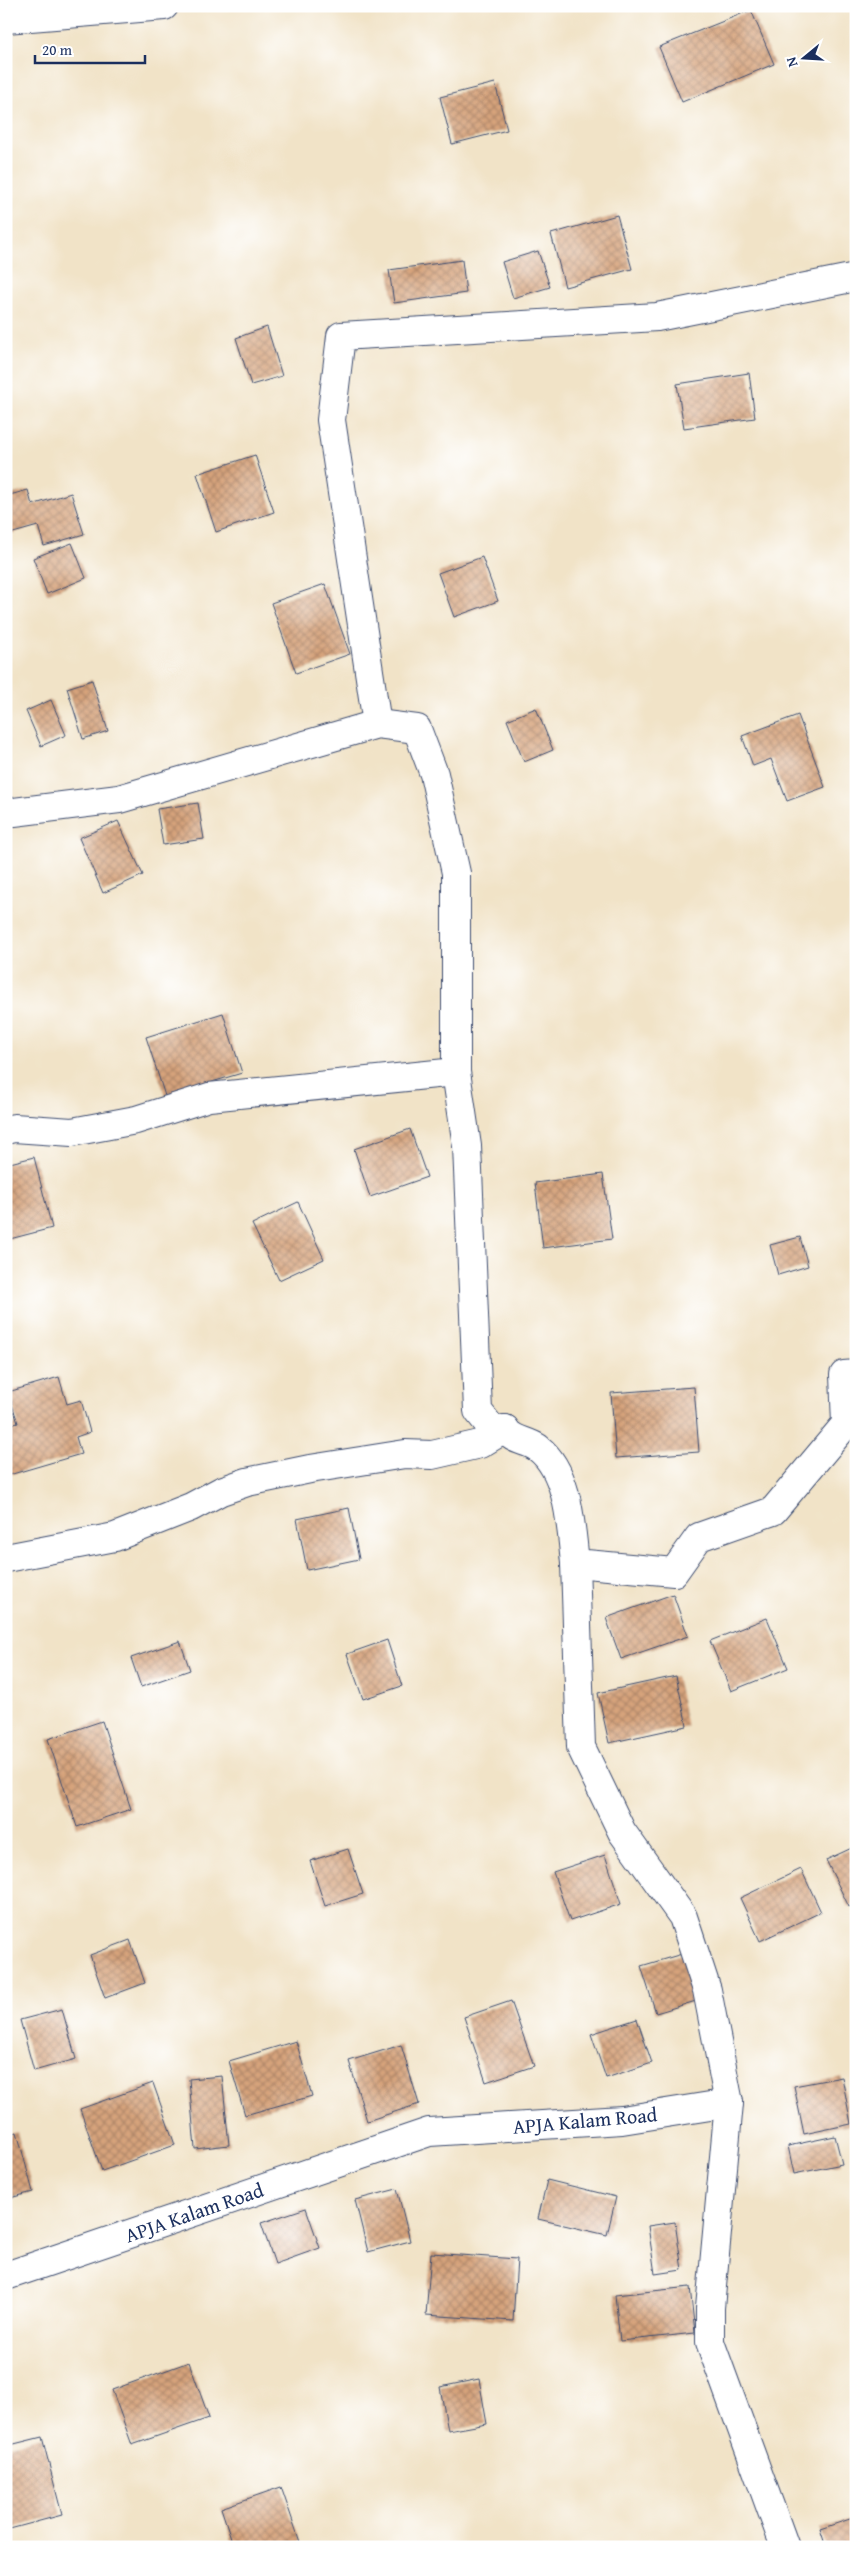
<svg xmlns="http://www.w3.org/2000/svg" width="862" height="2553" font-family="'Gentium Book Plus',serif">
  <defs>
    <pattern id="building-cross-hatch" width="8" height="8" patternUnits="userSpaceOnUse" patternTransform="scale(1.25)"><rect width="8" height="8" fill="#d6a37b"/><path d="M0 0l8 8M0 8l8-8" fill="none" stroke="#ad8568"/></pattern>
  </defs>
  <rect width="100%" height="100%" fill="#fff"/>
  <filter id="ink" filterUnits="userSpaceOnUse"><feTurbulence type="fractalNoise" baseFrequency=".02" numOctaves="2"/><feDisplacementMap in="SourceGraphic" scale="10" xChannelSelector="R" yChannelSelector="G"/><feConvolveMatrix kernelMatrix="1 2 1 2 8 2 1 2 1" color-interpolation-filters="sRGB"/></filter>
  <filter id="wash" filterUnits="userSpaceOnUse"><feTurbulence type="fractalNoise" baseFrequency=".0096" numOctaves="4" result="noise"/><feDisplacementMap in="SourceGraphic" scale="20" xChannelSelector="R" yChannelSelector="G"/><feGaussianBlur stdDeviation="1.12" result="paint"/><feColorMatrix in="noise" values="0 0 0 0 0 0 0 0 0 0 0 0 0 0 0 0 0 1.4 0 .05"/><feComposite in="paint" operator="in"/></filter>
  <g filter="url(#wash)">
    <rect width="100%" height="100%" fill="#f1e3c7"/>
    <g id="blocks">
      <g fill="url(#building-cross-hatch)">
        <path d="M751,10l23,54 -92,38 -23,-55z"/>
        <path d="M495,83l12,47 -55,14 -12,-47z"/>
        <path d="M617,215l15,54 -67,18 -14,-53z"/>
        <path d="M538,251l12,36 -37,11 -11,-36z"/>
        <path d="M462,260l4,33 -72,10 -5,-33z"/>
        <path d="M267,327l15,49 -31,9 -15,-47z"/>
        <path d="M749,373l6,45 -71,10 -7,-44z"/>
        <path d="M255,455l19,57 -58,20 -19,-58z"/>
        <path d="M28,490l4,15 39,-12 13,41 -40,12 -6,-20 -32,9v-39z"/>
        <path d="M72,543l14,35 -39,16 -14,-36z"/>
        <path d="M482,557l16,44 -44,16 -16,-44z"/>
        <path d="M325,584l25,70 -54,19 -25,-70z"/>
        <path d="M92,680l16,51 -25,8 -16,-51z"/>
        <path d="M51,700l15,35 -25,11 -15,-35z"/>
        <path d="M536,708l17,42 -29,12 -17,-42z"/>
        <path d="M798,715l27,72 -38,14 -16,-42 -18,7 -11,-30z"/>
        <path d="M198,803l6,36 -41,6 -6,-36z"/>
        <path d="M118,821l25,54 -40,18 -24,-55z"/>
        <path d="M223,1013l19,60 -77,23 -19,-59z"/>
        <path d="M410,1129l17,48 -57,20 -16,-48z"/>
        <path d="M34,1157l18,71 -46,12v-76z"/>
        <path d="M603,1174l9,65 -69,9 -8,-65z"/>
        <path d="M298,1202l26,57 -45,21 -27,-56z"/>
        <path d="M800,1237l8,29 -30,9 -8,-30z"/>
        <path d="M59,1377l8,27 14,-4 9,32 -14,5 5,17 -72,21 -3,-10v-39l12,-3 -10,-31z"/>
        <path d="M694,1387l5,65 -83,6 -5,-65z"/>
        <path d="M349,1508l10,51 -52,11 -10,-51z"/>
        <path d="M673,1594l15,42 -67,23 -15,-41z"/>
        <path d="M767,1618l21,50 -57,23 -21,-50z"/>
        <path d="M387,1640l15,46 -39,13 -16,-45z"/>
        <path d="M180,1641l10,29 -49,17 -10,-29z"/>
        <path d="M676,1676l11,50 -78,17 -11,-50z"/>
        <path d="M102,1721l29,88 -54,18 -29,-88z"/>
        <path d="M856,1846v57l-7,4 -23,-47z"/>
        <path d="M348,1849l15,45 -38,12 -15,-45z"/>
        <path d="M605,1855l16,49 -51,17 -17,-49z"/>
        <path d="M801,1869l20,43 -61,29 -20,-43z"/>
        <path d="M130,1940l15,43 -40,15 -15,-43z"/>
        <path d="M682,1954l14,47 -40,12 -15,-47z"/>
        <path d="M511,2001l23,65 -48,16 -22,-65z"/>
        <path d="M62,2009l14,50 -42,12 -14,-51z"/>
        <path d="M637,2019l15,44 -46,15 -15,-44z"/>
        <path d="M296,2041l16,55 -67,19 -16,-54z"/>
        <path d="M401,2045l18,59 -52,17 -18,-60z"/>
        <path d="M222,2076l7,69 -34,4 -6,-70z"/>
        <path d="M842,2077l9,47 -47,10 -10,-48z"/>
        <path d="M153,2083l22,62 -73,26 -22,-62z"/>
        <path d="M17,2132l16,60 -27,7v-64z"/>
        <path d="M835,2136l7,28 -48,10 -6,-28z"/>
        <path d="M547,2180l69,17 -9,38 -69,-16z"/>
        <path d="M397,2189l13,52 -42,11 -13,-52z"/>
        <path d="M306,2208l14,40 -45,16 -14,-41z"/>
        <path d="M675,2222l7,48 -27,4 -7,-48z"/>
        <path d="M431,2253l86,6 -4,62 -87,-6z"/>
        <path d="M690,2287l5,46 -75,8 -5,-46z"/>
        <path d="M189,2362l20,56 -77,27 -20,-55z"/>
        <path d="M479,2379l8,45 -39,7 -8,-44z"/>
        <path d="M42,2437l20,78 -56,15v-84z"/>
        <path d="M281,2487l19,55 -13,5h-53l-13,-39z"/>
        <path d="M856,2517v30h-30l-6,-18z"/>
      </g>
    </g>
  </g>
  <g filter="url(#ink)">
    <use href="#blocks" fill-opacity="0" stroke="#3b4a6e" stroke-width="1"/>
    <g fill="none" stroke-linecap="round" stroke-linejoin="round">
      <g stroke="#3b4a6e" stroke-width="30">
        <g id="minor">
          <path d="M6,19l158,-13"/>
          <path d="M377,724l-46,-304 10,-84 316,-19 199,-40"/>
          <path d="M6,813l113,-14 258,-75 40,5 17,45 22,99v199l11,74 11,265 16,20 11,-2c7,12 22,11 33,19 31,24 33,79 37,115l99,9 25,-35 74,-26 73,-87 -2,-49 12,-1"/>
          <path d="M6,1130l8,-2 58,4 64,-12 73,-23 247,-25"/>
          <path d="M6,1558l109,-21 76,-30 30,-16 26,-9 63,-13 95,-15 27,1 48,-11 25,-15"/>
          <path d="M575,1563l6,184 41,85 61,85 24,73 22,113"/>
          <path d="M6,2276l423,-144 193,-12 107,-17 -19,205v34l75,205"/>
        </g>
      </g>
      <use href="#minor" stroke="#fff" stroke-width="28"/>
    </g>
  </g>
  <g text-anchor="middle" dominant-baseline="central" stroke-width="4.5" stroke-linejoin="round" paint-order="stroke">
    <g font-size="20" fill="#1b2f5e" stroke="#fff">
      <text transform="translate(585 2120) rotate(-5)">APJA Kalam Road</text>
      <text transform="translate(194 2212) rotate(-19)">APJA Kalam Road</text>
    </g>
  </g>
  <rect width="862" height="2553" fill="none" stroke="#fff" stroke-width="25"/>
  <g transform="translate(804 58) rotate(252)" stroke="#ffffff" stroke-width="4" paint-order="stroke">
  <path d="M0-4L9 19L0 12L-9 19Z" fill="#1b2f5e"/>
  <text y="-8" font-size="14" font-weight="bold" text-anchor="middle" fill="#1b2f5e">N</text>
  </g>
  <path d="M35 55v8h110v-8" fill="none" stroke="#1b2f5e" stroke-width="2.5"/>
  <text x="42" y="55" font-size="15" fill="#1b2f5e" stroke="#ffffff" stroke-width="4" paint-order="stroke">20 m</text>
</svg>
